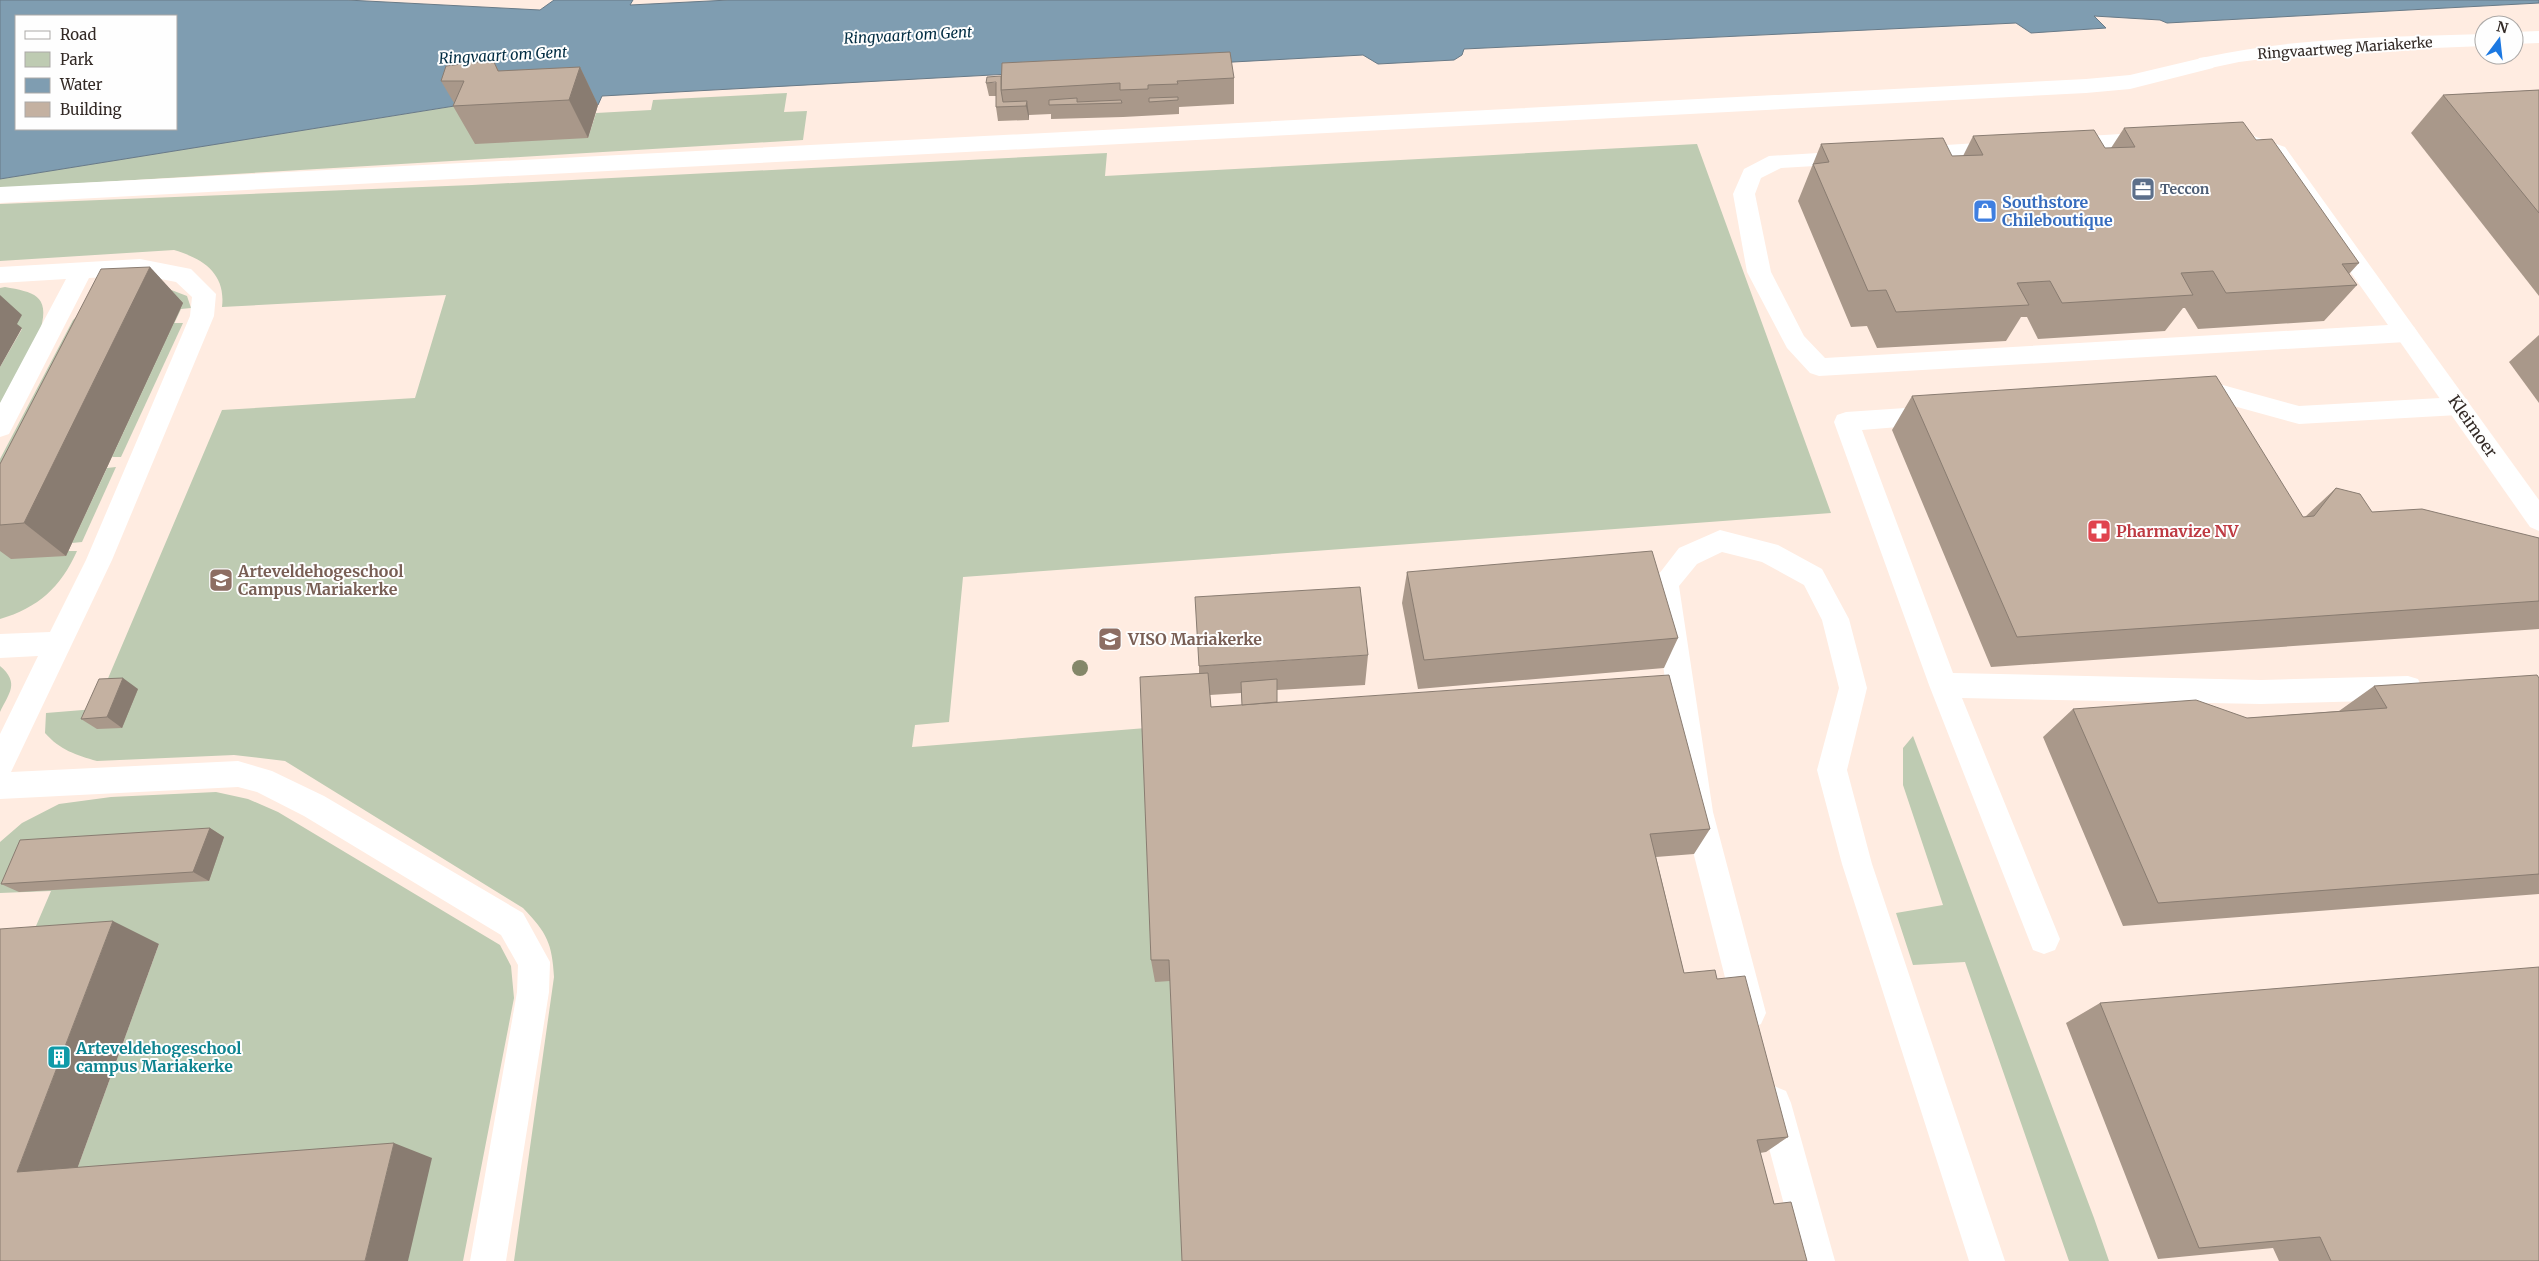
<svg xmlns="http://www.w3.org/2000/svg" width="2539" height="1261" font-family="Merriweather,serif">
  <rect width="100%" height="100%" fill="#ffece1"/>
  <g fill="#becbb2">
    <path d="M787,93l-3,19 23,-1 -4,29 -803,48v-9l468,-75 120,34 8,-25 55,-3 2,-10z"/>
    <path d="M1697,144l134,369 -868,64 -14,145 -34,3 -3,22 234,-19 27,253 12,280h-671l40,-284c-2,-34 -7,-44 -31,-69l-238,-147 -51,-6 -137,6c-21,-6 -37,-11 -52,-28l1,-20 49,-4 127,-299 193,-12 31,-103 -224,12c4,-33 -18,-48 -48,-57l-174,11v-57l472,-19 635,-32 -2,23z"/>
    <path d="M161,286l26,10 4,12 -10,1 -113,242h9c-16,36 -39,57 -77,68v-160l73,-139 11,-10z"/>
    <path d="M5,287c28,5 45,8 36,41l-41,76v-37l22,-38 -22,-12v-29z"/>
    <path d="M174,323h9l-62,134h-9z"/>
    <path d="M116,467l-34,75 -10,1 35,-75z"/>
    <path d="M0,666c20,17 9,27 0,46z"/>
    <path d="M1913,736l181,482 15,43h-40l-104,-299 -52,3 -17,-52 47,-8 -40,-120v-37z"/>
    <path d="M216,792l32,7 30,13 222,133 11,21 3,32 -51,263h-55l-337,-75 88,-242 -135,10 27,-63 -51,2v-51l22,-19 37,-19 52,-7z"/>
  </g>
  <path fill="#7f9db1" stroke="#687a87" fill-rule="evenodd" d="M0,0h347l193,10 14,-10h79l-3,5 99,-5h1810v3l-372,20 -7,-3 -66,-4 12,12 -75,5 -15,-10 -552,26 -2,6 -8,5 -76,4 -15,-9 -761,41 -4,9 -100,-6 -498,80zM16,16h160v113h-160z"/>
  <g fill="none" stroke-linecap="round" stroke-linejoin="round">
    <g fill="#fff" fill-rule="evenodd">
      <path d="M2206,57l7,1 3,5 -3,5 -83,21 -44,4 -2086,110v-16l2086,-108 44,-4z"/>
      <path d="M2201,129l38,2 46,16 129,180 4,6 -4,6 -8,3 -587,34 -9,-3 -23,-25 -40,-76 -14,-78 11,-25 25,-13zM2201,143l36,2 32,12 119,168 -563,33 -21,-22 -33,-64 -16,-78 6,-16 20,-10z"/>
      <path d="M140,259l51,10 25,25 -2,22 -102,244 -101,212 227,-11 34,10 52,25 199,117 27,49 -1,30 -43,269h-36l47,-269 1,-27 -17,-30 -197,-119 -47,-24 -19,-5 -238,12v-65l38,-78 -38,2v-24l50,-2 36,-72 104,-244 2,-19 -16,-15 -36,-7 -51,3 -80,156 -9,3v-34l66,-124 -66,4v-16z"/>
      <path d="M2219,384l80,22 159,-9 9,2 3,7 -3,7 -9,2 -159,9 -80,-22 -29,2 -9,-2 -3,-7 3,-7z"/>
      <path d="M1935,406l9,2 3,7 -3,7 -9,2 -73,6 91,243 308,7 147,-4 10,3 4,9 -4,9 -10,3 -147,4 -299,-6 98,241 -5,11 -11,4 -11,-4 -104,-265 -95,-263 3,-7 9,-3z"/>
      <path d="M1720,530l58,15 44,24 27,50 18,69 -20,82 25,94 133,397h-36l-127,-397 -25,-94 22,-82 -17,-68 -18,-35 -42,-23 -40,-10 -25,12 -18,22 34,226 53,201 -5,11 -11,5 -11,-5 -5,-11 -51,-201 -31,-229 27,-35z"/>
      <path d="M1774,1086l12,5 5,12 44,158h-36l-42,-158 5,-12z"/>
    </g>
    <g fill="#fff" fill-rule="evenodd">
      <path d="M2539,31v12l-25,1v-12z"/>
      <path d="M2484,34v12l-175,7 -70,9 -33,7 -7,-1 -3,-5 3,-5 7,-1c92,-20 185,-20 278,-23z"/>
      <path d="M2406,324l8,3 125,173v31l-9,-4 -132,-188 -4,-6 4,-6z"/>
    </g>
  </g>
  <circle fill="#848769" cx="1080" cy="668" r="8"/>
  <g fill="#a9988a" fill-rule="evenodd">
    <path d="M494,62l5,9 81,-4 18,38 -10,33 -113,6 -22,-38 1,-3 -13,-22z"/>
    <path d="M1234,78v26l-55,3v7l-56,3 -72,2v-5l-22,1v5l-31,1 -2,-14v-11h-7l-3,-13z"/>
    <path d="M2539,90v206l-128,-163 32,-38z"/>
    <path d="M2124,128l132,12 103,123 -10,11 8,11 -33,36 -126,8 -13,-21h-2l-18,23 -127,8 -11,-22h-6l-15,24 -129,7 -10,-22 -16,1 -53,-126 23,-57 131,12h11l10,-20 132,12h6z"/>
    <path d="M150,267l33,36 -117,253 -55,3 -11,-8v-87z"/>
    <path d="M2539,335v68l-30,-41z"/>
    <path d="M1912,396l391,121h2l31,-29 36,24 167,26v91l-548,38 -99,-237z"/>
    <path d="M1407,572l271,66 -14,30 -246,21 -16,-86z"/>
    <path d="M1368,655l-3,30 -88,5v12l433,127 -16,25 -38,3 28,116 33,6 71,158 -22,15 -6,1 14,51 -604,-223 -15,1 -4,-22 48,-286v-8zM1241,693l1,12 -31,2 -1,-12z"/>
    <path d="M2539,678v216l-416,32 -80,-189 30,-28 174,9 92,-7 35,-25z"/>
    <path d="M138,689l-16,39 -25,1 -16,-10z"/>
    <path d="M210,828l14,9 -15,44 -190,11 -18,-8z"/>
    <path d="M2100,1003l439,258h-260l-6,-13 -115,11 -92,-236z"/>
  </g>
  <g fill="#897c71">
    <path d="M580,67l18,38 -10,33 -19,-38z"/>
    <path d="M1027,101l2,14v5l-3,-14z"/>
    <path d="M150,267l33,36 -117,253 -42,-33z"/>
    <path d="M0,295l22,20 -5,9 5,4 -22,39z"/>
    <path d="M123,678l15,11 -16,39 -15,-11z"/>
    <path d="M210,828l14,9 -15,44 -16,-9z"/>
    <path d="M113,921l46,23 -88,242 -54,-14z"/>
    <path d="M394,1143l38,15 -24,103h-43z"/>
  </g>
  <g fill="#c4b1a1" stroke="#897c71">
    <path d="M1230,52l4,26 -57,3 1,3 -30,1v4l-28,1v-7l-119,7 1,-27z"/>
    <path d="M477,62h17l4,9 82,-4 -11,33 -116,6 11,-25h-23l5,-15z"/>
    <path d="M1001,76v14l2,12 24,-1 -1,5 -30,1v-25l-10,1 1,-6z"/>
    <path d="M2539,90v123l-96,-118z"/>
    <path d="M1178,97v3l-29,2v-4z"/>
    <path d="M1077,98v4l44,-2 1,3 -73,2v-5z"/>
    <path d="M2243,122l13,18 16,-1 87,124 -17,1 15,21 -131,8 -13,-22 -32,2 12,22 -131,8 -12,-22 -33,2 12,22 -133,7 -10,-22 -18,1 -55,-127 16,-2 -8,-18 122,-6 9,18 31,-1 -10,-19 121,-6 11,18 30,-1 -11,-19z"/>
    <path d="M150,267l-126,256 -24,2v-61l101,-195z"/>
    <path d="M2216,376l87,141 11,-1 22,-28 24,6 12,18 50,-3 117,29v63l-522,36 -105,-241z"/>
    <path d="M1652,551l26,87 -254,22 -17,-88z"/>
    <path d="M1360,587l8,68 -169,11 -4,-69z"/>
    <path d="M1208,673l3,34 458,-32 41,154 -60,5 34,139 31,-3 2,9 28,-3 43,161 -31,3 17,64 17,-2 16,59h-625l-13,-301h-18l-11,-283z"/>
    <path d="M2537,675l2,3v196l-381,29 -85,-194 123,-9 51,18 140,-10 -13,-22z"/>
    <path d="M123,678l-16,39 -26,2 18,-40z"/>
    <path d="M1277,679v23l-35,3 -1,-23z"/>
    <path d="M210,828l-17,44 -192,12 19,-44z"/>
    <path d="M113,921l-96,251 377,-29 -29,118h-365v-332z"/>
    <path d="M2539,967v294h-208l-11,-24 -121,11 -99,-245z"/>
  </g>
  <defs>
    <g id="office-square" transform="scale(1.25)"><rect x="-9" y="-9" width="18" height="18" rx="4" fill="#5c6f8a" stroke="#fefefe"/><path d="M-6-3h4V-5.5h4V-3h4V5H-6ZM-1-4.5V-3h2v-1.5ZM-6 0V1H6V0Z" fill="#fff"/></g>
    <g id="shop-square" transform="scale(1.25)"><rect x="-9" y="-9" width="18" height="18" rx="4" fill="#3f7fe0" stroke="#fefefe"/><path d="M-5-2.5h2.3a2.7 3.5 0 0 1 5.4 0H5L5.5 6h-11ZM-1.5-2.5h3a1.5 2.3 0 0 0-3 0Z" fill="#fff"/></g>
    <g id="pharmacy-square" transform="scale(1.25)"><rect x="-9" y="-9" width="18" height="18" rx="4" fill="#e0444e" stroke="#fefefe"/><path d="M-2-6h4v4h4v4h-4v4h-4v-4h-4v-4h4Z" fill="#fff"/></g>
    <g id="university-square" transform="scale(1.25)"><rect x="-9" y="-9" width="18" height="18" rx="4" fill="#8d6e63" stroke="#fefefe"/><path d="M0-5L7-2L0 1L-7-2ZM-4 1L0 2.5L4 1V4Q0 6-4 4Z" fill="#fff"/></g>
    <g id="school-square" transform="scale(1.25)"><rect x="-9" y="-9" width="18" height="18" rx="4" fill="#8d6e63" stroke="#fefefe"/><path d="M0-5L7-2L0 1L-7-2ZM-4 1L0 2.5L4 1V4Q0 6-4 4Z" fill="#fff"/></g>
    <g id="building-square" transform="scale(1.25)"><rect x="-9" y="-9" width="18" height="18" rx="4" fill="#0f9aa8" stroke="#fefefe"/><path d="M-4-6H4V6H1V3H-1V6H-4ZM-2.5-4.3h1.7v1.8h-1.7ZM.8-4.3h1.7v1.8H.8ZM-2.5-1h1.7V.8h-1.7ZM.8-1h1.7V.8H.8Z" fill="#fff"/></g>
  </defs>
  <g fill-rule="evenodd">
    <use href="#office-square" x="2143" y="189"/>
    <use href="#shop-square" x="1985" y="211"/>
    <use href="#pharmacy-square" x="2099" y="531"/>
    <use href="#university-square" x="221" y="580"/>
    <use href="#school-square" x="1110" y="639"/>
    <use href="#building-square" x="59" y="1057"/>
  </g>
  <g text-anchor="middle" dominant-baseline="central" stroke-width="4" stroke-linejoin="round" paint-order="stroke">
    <g font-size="14" fill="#322925" stroke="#fefefe">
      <text transform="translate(2345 48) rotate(-4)">Ringvaartweg Mariakerke</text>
    </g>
    <g font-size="14" font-weight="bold" fill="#4e5e75" stroke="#fefefe" text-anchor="start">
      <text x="2160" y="189">Teccon</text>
    </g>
    <g font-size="15" font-style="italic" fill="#022d43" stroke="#fefefe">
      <text transform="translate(908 35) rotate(-3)">Ringvaart om Gent</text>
      <text transform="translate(503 55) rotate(-3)">Ringvaart om Gent</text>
    </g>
    <g font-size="16" font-weight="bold" fill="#366cbe" stroke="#fefefe" text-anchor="start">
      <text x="2002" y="202">Southstore<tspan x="2002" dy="18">Chileboutique</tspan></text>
    </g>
    <g font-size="16" fill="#322925" stroke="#fefefe">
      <text transform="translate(2473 426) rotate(55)">Kleimoer</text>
    </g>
    <g font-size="16" font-weight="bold" fill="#be3a42" stroke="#fefefe" text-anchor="start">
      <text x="2116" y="531">Pharmavize NV</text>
    </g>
    <g font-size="16" font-weight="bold" fill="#785e54" stroke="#fefefe" text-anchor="start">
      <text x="238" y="571">Arteveldehogeschool<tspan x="238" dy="18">Campus Mariakerke</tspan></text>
      <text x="1128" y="639">VISO Mariakerke</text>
    </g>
    <g font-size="16" font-weight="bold" fill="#0d838f" stroke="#fefefe" text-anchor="start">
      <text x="76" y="1048">Arteveldehogeschool<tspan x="76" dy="18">campus Mariakerke</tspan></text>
    </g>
  </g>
  <rect x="15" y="15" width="162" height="115" fill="#fefefe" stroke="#aca9a7"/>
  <rect x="25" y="31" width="25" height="8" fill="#ffffff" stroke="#aca9a7"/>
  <text x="60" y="40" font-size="15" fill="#322925">Road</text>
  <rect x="25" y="52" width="25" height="15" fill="#becbb2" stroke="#aca9a7"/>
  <text x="60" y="65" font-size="15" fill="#322925">Park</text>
  <rect x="25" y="78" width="25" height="15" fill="#7f9db1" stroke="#aca9a7"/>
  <text x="60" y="90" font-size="15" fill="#322925">Water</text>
  <rect x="25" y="102" width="25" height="15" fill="#c4b1a1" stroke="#aca9a7"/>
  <text x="60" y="115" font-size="15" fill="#322925">Building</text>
  <g transform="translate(2499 40) rotate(15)"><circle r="24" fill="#fefefe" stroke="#aca9a7"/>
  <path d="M0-4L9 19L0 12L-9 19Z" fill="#1c78e1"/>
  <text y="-8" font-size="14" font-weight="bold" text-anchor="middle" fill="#322925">N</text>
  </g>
</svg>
